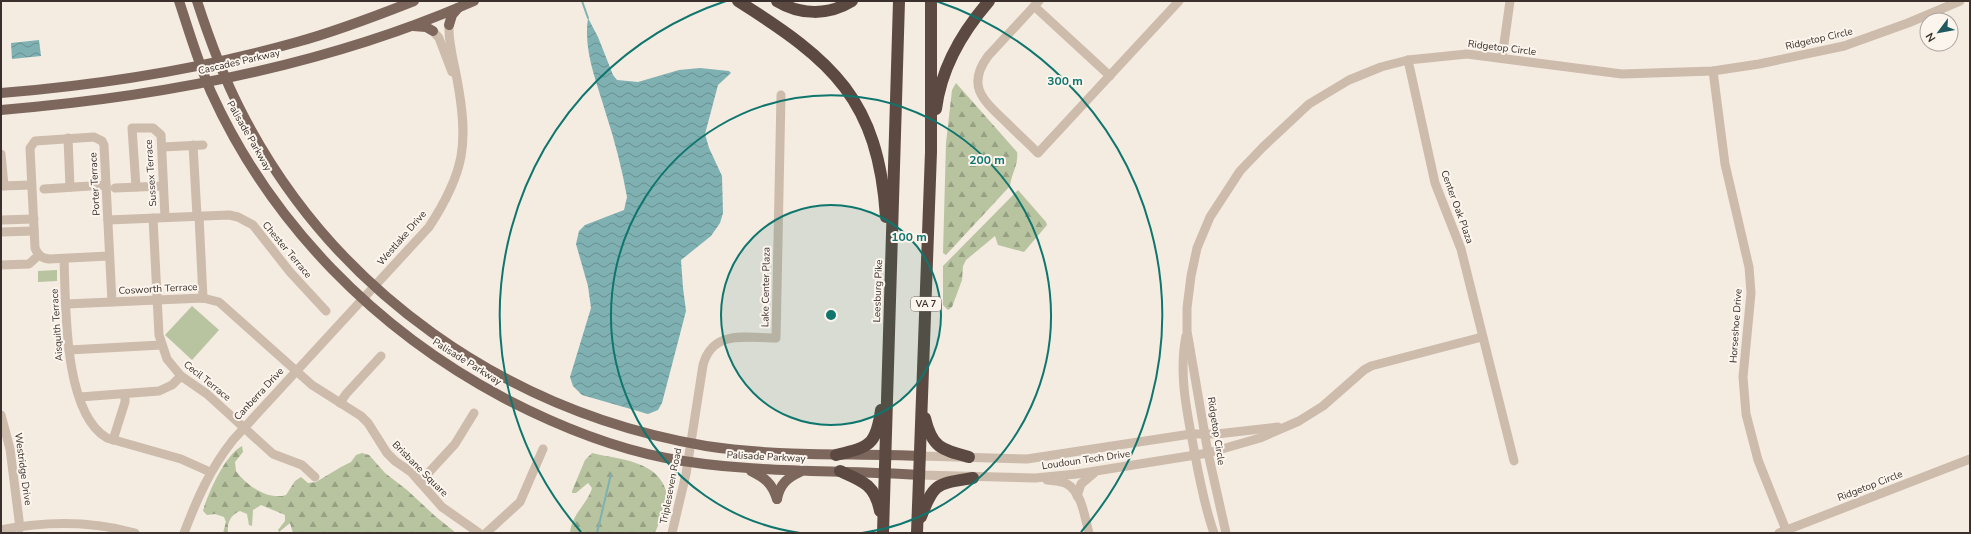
<svg xmlns="http://www.w3.org/2000/svg" width="1971" height="534" font-family="'Nunito Sans',sans-serif">
  <defs>
    <pattern id="forest-firs" width="22" height="20" patternUnits="userSpaceOnUse"><rect width="22" height="20" fill="#b8c4a0"/><path d="M5 1l3.5 6h-7zM16 11l3.5 6h-7z" fill="#97a083"/></pattern>
    <pattern id="water-waves" width="16" height="10" patternUnits="userSpaceOnUse"><rect width="16" height="10" fill="#7fb0b2"/><path d="M0 5q4-4 8 0t8 0" fill="none" stroke="#699091"/></pattern>
  </defs>
  <rect width="100%" height="100%" fill="#f4ebe1"/>
  <g fill="#b8c4a0">
    <path d="M57,270v11l-19,1v-11z"/>
    <path d="M192,306l27,24 -27,30 -27,-25z"/>
  </g>
  <g fill="url(#forest-firs)">
    <path d="M956,83l61,69c2,11 -6,23 -7,34l-64,69 -3,-2 3,-110 6,-53z"/>
    <path d="M1018,190l28,32 1,3 -23,27 -26,-7 -3,-9 -29,24 -3,6 -1,14 -7,19 -3,8 -4,3 -5,-5v-39z"/>
    <path d="M242,446l1,6 -8,10 1,9c10,14 32,30 50,24l9,-14 6,-4 7,6 8,-1 25,-15 10,-5 5,-7 6,-2 7,2 16,18 22,17 28,26 21,17h-163l-3,-10 -11,9 -1,-2 7,-9v-6l-24,-10 -8,5 -1,16 -3,-1 -2,-11 -7,-3c-10,4 -13,12 -12,22h-5l3,-11 -2,-5 -9,-3 -8,1 -4,-4c5,-18 22,-56 39,-65z"/>
    <path d="M592,453c28,7 67,7 75,41l-8,29 -4,10h-85c2,-20 17,-28 22,-45l-4,-5 -12,10h-4v-2l13,-31z"/>
  </g>
  <g fill="url(#water-waves)">
    <path d="M588,18l10,19 15,38 4,5 21,2 41,-12 21,-2 29,3 2,2 -13,12 -13,49 4,14 13,28 1,37 -3,10 -9,13 -30,24 2,28 3,23 -24,92 -4,7 -10,4 -66,-19 -9,-9 -3,-9 21,-69 -3,-22 -12,-42 3,-13 6,-6 39,-15 3,-13c-5,-28 -12,-56 -21,-83 -9,-32 -23,-62 -18,-96z"/>
    <path d="M39,40l2,16 -29,3 -1,-16z"/>
  </g>
  <g fill="none" stroke-linecap="round" stroke-linejoin="round">
    <g stroke="#7fb0b2" stroke-width="2">
      <path d="M582,1l6,17"/>
      <path d="M597,533l14,-59"/>
    </g>
    <g stroke="#cdbbac" stroke-width="9">
      <path d="M1039,1l-51,55c-22,30 -5,44 17,65 11,11 22,21 33,32l141,-152"/>
      <path d="M1034,6l76,70"/>
      <path d="M433,31l6,7 13,34"/>
      <path d="M1502,58l8,-57"/>
      <path d="M1408,60l27,123 26,66 53,212"/>
      <path d="M1713,71l12,93 24,103 2,26 -8,84 3,37 12,46 28,70"/>
      <path d="M68,138l2,49"/>
      <path d="M193,145l4,71"/>
      <path d="M162,147l41,-2"/>
      <path d="M1,154l3,32"/>
      <path d="M1,186l30,-1"/>
      <path d="M136,187l-4,-59h21l8,7 4,82"/>
      <path d="M115,188l48,-2"/>
      <path d="M44,189l62,-4"/>
      <path d="M199,216l4,82"/>
      <path d="M153,218l6,117 8,24 14,17 26,18 66,60 29,11 13,12"/>
      <path d="M1,220l33,-1"/>
      <path d="M108,220l121,-5 9,2 15,8 37,47 36,39"/>
      <path d="M1,232l33,-1"/>
      <path d="M109,256l-60,3c-8,-1 -11,-4 -14,-11l-5,-100 5,-7 59,-4 8,4 2,4 8,157"/>
      <path d="M64,259c2,46 -1,153 43,179l74,21 29,13"/>
      <path d="M1,265l28,-1 10,-9"/>
      <path d="M66,304l137,-6 16,4 93,83 49,31 7,7 19,30 8,8 16,11 31,35 37,26"/>
      <path d="M1186,336c-8,40 2,80 9,119 5,27 10,53 19,78"/>
      <path d="M69,350l92,-5"/>
      <path d="M80,397l79,-6 13,-6 9,-9"/>
      <path d="M340,403l6,-9 35,-38"/>
      <path d="M1,415l9,34 10,79"/>
      <path d="M113,440l12,-38v-8"/>
      <path d="M920,456l107,3 164,-25h26l61,-7"/>
      <path d="M919,475l116,3 42,-4 131,-21 52,-15 39,-17 24,-15 41,-36 7,-4 111,-29"/>
      <path d="M1047,480c7,1 14,1 20,4 15,8 18,35 22,49"/>
      <path d="M420,482l35,-38 19,-31"/>
      <path d="M1077,496l4,-12 13,-11"/>
      <path d="M1,530c45,-9 90,-9 134,3"/>
      <path d="M184,533c13,-34 26,-64 49,-93l196,-213c36,-55 40,-84 28,-148 -3,-17 -9,-36 -8,-54"/>
      <path d="M486,533l34,-31 23,-53"/>
      <path d="M672,533l14,-59 17,-109c10,-36 43,-27 73,-27l5,-243"/>
      <path d="M1226,533l-18,-80 -21,-122v-23l4,-32 6,-28 13,-31 30,-46 23,-24 46,-43 40,-24 32,-13 27,-7 59,-6 155,20 91,-3 46,-7 85,-18 64,-23 52,-22"/>
      <path d="M1779,533l191,-74"/>
    </g>
    <g stroke="#7d675c" stroke-width="10">
      <path d="M179,1c10,30 19,61 32,91 60,132 165,238 293,306 50,26 106,49 162,60 83,16 168,11 253,17"/>
      <path d="M197,1c12,37 25,73 43,108 92,182 266,303 466,337 71,11 143,7 214,10"/>
      <path d="M449,25l3,-10 6,-7"/>
      <path d="M413,26l13,1 7,4"/>
      <path d="M1,93c99,-8 200,-24 296,-51 40,-11 79,-26 117,-41"/>
      <path d="M1,110c159,-13 327,-45 473,-109"/>
      <path d="M751,471c14,7 21,12 26,28"/>
      <path d="M777,499c3,-15 10,-21 23,-27"/>
    </g>
    <g stroke="#5c4a42" stroke-width="12">
      <path d="M738,1c95,60 140,98 148,216"/>
      <path d="M777,1c23,14 51,15 75,0"/>
      <path d="M936,109c5,-40 27,-78 53,-108"/>
      <path d="M925,418c7,30 17,32 44,39"/>
      <path d="M836,455c33,-8 40,-9 45,-45"/>
      <path d="M840,471c23,10 35,14 40,40"/>
      <path d="M921,517c13,-35 16,-33 52,-39"/>
      <path d="M883,533l16,-532"/>
      <path d="M917,533l14,-381v-151"/>
    </g>
  </g>
  <circle cx="831" cy="315" r="110" fill="#0f766e" fill-opacity=".12"/>
  <g fill="none" stroke="#0f766e" stroke-width="2">
    <circle cx="831" cy="315" r="110"/>
    <path d="M800 533A220 220 0 1 1 862 533"/>
    <path d="M581 532A331 331 0 0 1 726 1M936 1A331 331 0 0 1 1081 532"/>
  </g>
  <g text-anchor="middle" dominant-baseline="central" stroke-width="4" stroke-linejoin="round" paint-order="stroke">
    <rect fill="#fbf5ee" stroke="#756b66" stroke-width="1" x="911" y="297" width="30" height="14" rx="3"/>
    <g font-size="9" font-weight="bold" fill="#3b302b">
      <text x="926" y="304">VA 7</text>
    </g>
    <g font-size="10" fill="#3b302b" stroke="#fbf5ee">
      <text transform="translate(1819 39) rotate(-13)">Ridgetop Circle</text>
      <text transform="translate(1502 48) rotate(7)">Ridgetop Circle</text>
      <text transform="translate(239 62) rotate(-13)">Cascades Parkway</text>
      <text transform="translate(249 136) rotate(60)">Palisade Parkway</text>
      <text transform="translate(151 173) rotate(-94)">Sussex Terrace</text>
      <text transform="translate(95 184) rotate(-93)">Porter Terrace</text>
      <text transform="translate(1457 207) rotate(70)">Center Oak Plaza</text>
      <text transform="translate(402 238) rotate(-49)">Westlake Drive</text>
      <text transform="translate(287 250) rotate(50)">Chester Terrace</text>
      <text transform="translate(766 287) rotate(-89)">Lake Center Plaza</text>
      <text transform="translate(158 289) rotate(-3)">Cosworth Terrace</text>
      <text transform="translate(878 291) rotate(-88)">Leesburg Pike</text>
      <text transform="translate(57 325) rotate(-94)">Aisquith Terrace</text>
      <text transform="translate(1736 326) rotate(-86)">Horseshoe Drive</text>
      <text transform="translate(467 362) rotate(32)">Palisade Parkway</text>
      <text transform="translate(207 381) rotate(39)">Cecil Terrace</text>
      <text transform="translate(259 394) rotate(-47)">Canberra Drive</text>
      <text transform="translate(1216 431) rotate(81)">Ridgetop Circle</text>
      <text transform="translate(766 457) rotate(3)">Palisade Parkway</text>
      <text transform="translate(1086 460) rotate(-8)">Loudoun Tech Drive</text>
      <text transform="translate(23 469) rotate(82)">Westridge Drive</text>
      <text transform="translate(420 469) rotate(45)">Brisbane Square</text>
      <text transform="translate(671 486) rotate(-79)">Tripleseven Road</text>
      <text transform="translate(1870 486) rotate(-21)">Ridgetop Circle</text>
    </g>
  </g>
  <circle cx="831" cy="315" r="6" fill="#0f766e" stroke="#fbf5ee" stroke-width="2"/>
  <g font-size="12" text-anchor="middle" font-weight="bold" fill="#0f766e" stroke="#fbf5ee" stroke-width="4" stroke-linejoin="round" paint-order="stroke">
    <text x="1065" y="85">300 m</text>
    <text x="987" y="164">200 m</text>
    <text x="909" y="241">100 m</text>
  </g>
  <rect width="1971" height="534" fill="none" stroke="#3b302b" stroke-width="4"/>
  <g transform="translate(1939 32) rotate(238)"><circle r="19" fill="#fbf5ee" stroke="#aea6a0"/>
  <path d="M0-3L7 15L0 10L-7 15Z" fill="#1f5a5e"/>
  <text y="-6" font-size="11" font-weight="bold" text-anchor="middle" fill="#3b302b">N</text>
  </g>
</svg>
